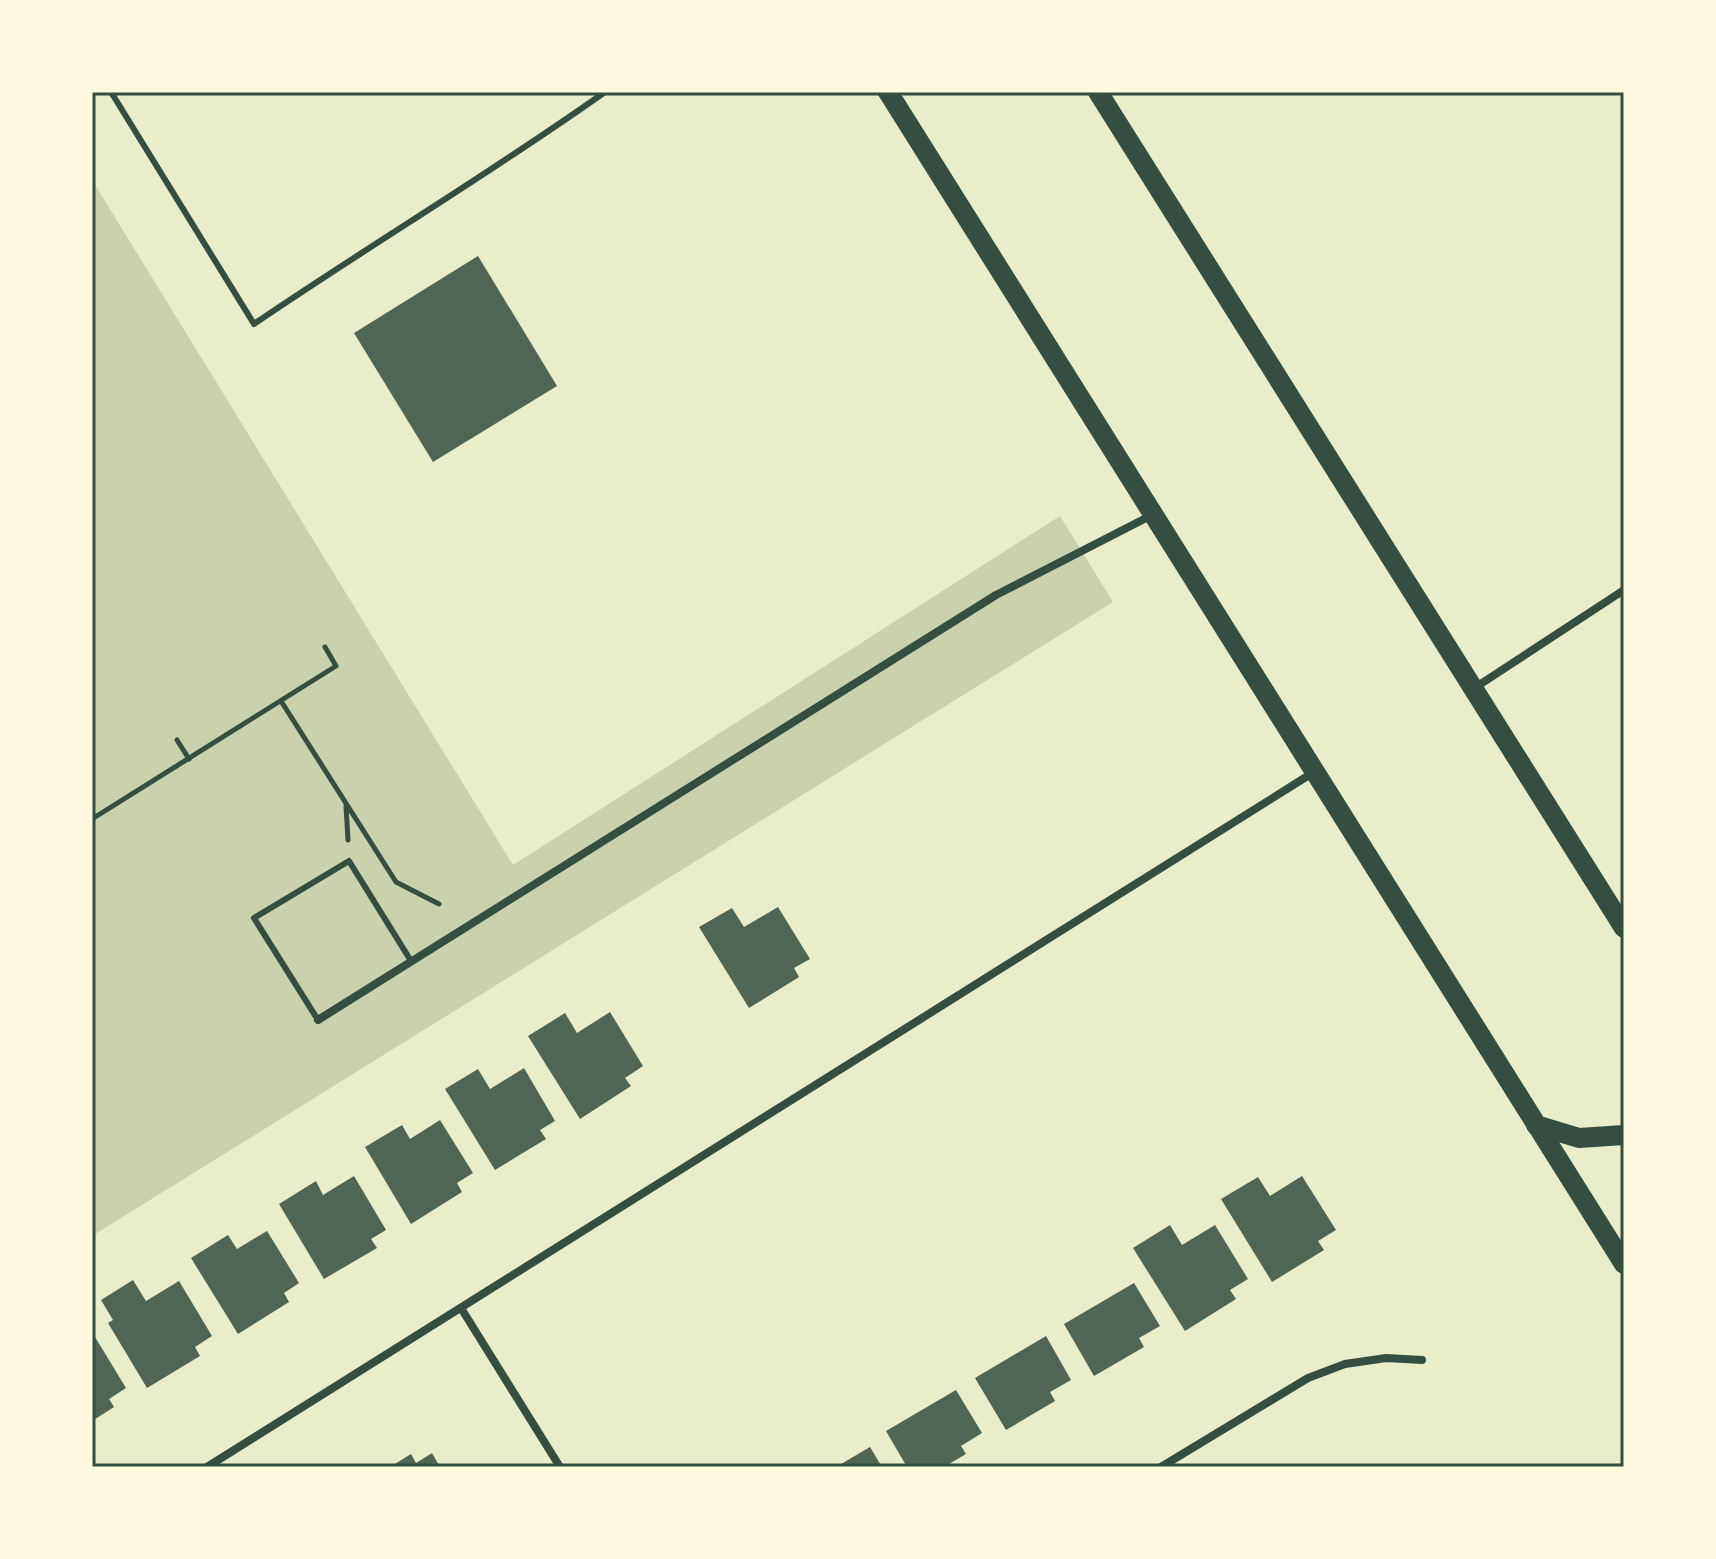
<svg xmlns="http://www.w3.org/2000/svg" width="1716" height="1559" font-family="Overpass,sans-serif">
  <rect width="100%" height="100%" fill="#e9edc9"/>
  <path fill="#cad2ad" d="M92,180l421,685 547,-349 53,86 -1021,634z"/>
  <g fill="#4f6655">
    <path d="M478,256l79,130 -124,76 -79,-129z"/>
    <path d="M778,907l32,52 -16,9 5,9 -50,31 -50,-81 33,-19 12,19z"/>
    <path d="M610,1012l33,54 -18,12 6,8 -51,33 -52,-83 37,-23 12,20z"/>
    <path d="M524,1068l31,53 -15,9 6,9 -51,31 -50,-81 33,-20 12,20z"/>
    <path d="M440,1120l33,53 -16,10 5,9 -51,32 -46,-77 37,-22 8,14z"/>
    <path d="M354,1176l32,54 -15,9 6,9 -53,31 -45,-75 37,-23 7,14z"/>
    <path d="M1302,1176l34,54 -18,11 6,9 -52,32 -51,-83 37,-22 12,19z"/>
    <path d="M1170,1225l12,20 33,-20 33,54 -18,11 6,9 -51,32 -52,-83z"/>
    <path d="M267,1231l32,52 -15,10 5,9 -51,32 -47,-76 37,-23 9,14z"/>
    <path d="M133,1280l13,21 33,-20 33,55 -17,11 5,9 -53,32 -39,-65 5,-3 -12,-20z"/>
    <path d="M1134,1283l26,43 -21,12 5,9 -50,29 -30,-52z"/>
    <path d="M92,1332l34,56 -17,11 5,8 -22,14z"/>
    <path d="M1046,1336l25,44 -21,12 5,9 -49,29 -31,-52z"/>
    <path d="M956,1390l26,43 -21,13 5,8 -22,13h-37l-21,-36z"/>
    <path d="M870,1447l12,20h-46z"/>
    <path d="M432,1453l8,14h-50l21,-13 5,9z"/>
  </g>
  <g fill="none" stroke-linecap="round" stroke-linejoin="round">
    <g stroke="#344e41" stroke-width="5">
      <path d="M281,701l115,181 43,22"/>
      <path d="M177,740l12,19"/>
      <path d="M346,806l2,34"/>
      <path d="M92,819l244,-153 -11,-19"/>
    </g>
    <g stroke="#344e41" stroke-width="6">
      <path d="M111,92l143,232c116,-79 237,-151 351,-232"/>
      <path d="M318,1020l-64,-102 95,-57 62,100"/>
    </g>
    <g stroke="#344e41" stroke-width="8">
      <path d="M1476,687l148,-97"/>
      <path d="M318,1020l678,-425 156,-80"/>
      <path d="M461,1308l99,159"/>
      <path d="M207,1467l1107,-695"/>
      <path d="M1161,1467l147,-89 37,-14 41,-6 36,2"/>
    </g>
    <g stroke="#344e41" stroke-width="20">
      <path d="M888,92l736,1172"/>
      <path d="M1098,92l526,836"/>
      <path d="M1536,1125l43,13 45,-3"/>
    </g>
  </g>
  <rect width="1716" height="1559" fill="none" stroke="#fefae0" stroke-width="188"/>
  <rect x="94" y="94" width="1528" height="1371" fill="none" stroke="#344e41" stroke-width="3"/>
</svg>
